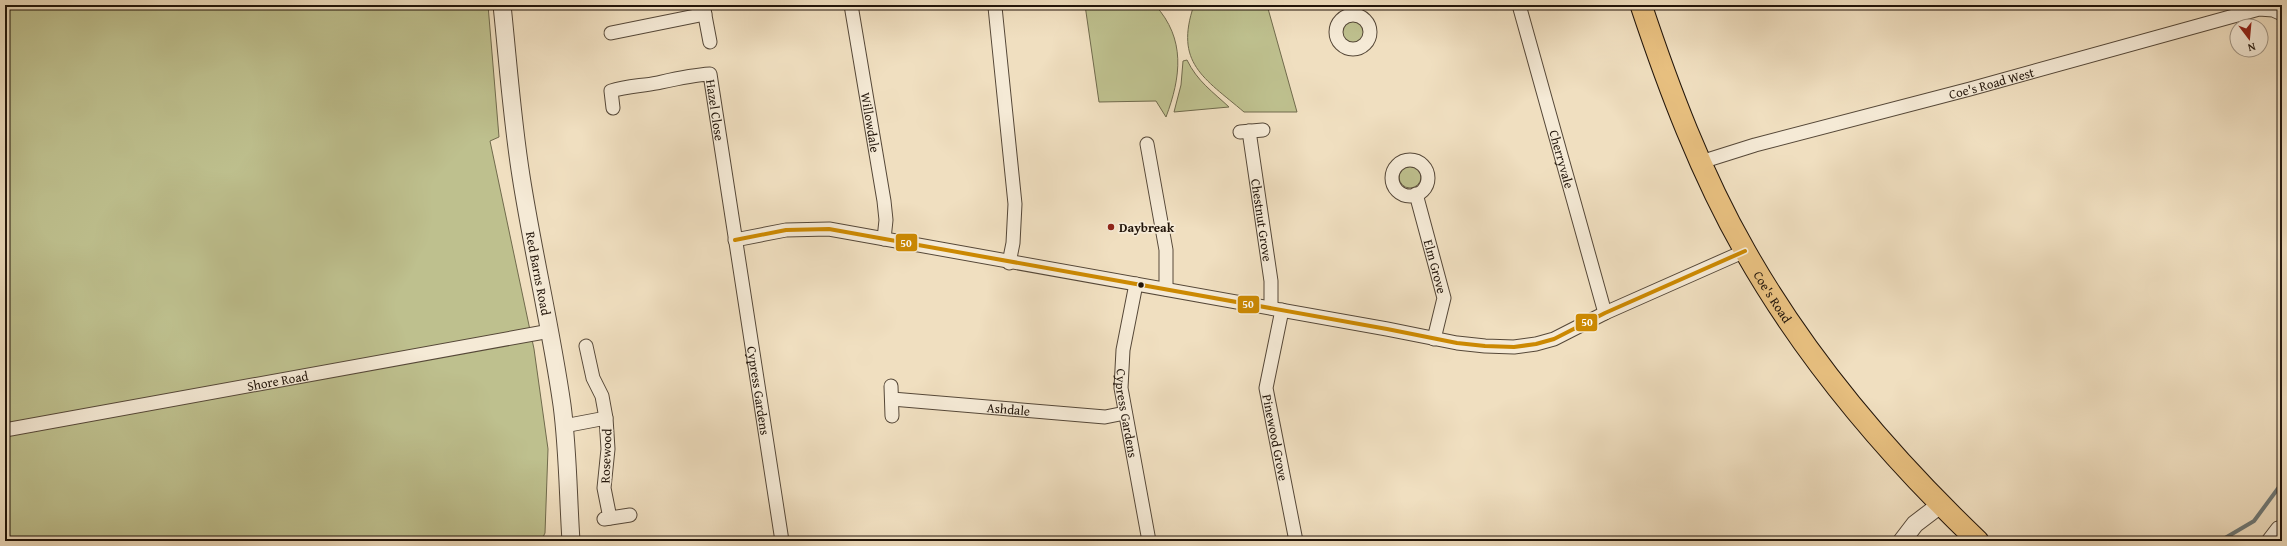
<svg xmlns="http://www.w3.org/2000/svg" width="2287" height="546" font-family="'Gentium Book Plus',serif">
  <rect width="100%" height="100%" fill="#f0dfc0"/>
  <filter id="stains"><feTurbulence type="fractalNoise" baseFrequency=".005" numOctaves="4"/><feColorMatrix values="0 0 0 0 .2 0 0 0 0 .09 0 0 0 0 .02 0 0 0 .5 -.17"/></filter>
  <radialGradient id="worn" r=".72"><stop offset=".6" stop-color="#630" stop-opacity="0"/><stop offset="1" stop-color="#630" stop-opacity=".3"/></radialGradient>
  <g fill="#bec08e" stroke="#706a4c">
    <path d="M5,5h483l11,132 -9,4 44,208 14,100 -3,84 -4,8h-536z"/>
    <path d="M1085,5h70c31,34 26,72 11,112l-10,-16 -57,1z"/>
    <path d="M1194,5h73l30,107h-53c-40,-34 -70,-49 -50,-107z"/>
    <circle cx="1353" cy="32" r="11"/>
    <path d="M1187,60c10,21 26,32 42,47l-55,5 7,-27 2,-24z"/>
    <circle cx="1410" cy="177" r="11"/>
  </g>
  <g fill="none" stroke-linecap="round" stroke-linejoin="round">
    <path stroke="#6e7876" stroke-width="4" d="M2220,541l34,-20 28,-38"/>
    <g stroke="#564838" stroke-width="15">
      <g id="minor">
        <path d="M703,5l7,37"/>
        <path id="s1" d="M851,5l33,196 2,19 -2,19"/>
        <path id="s2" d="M1519,5l86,308"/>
        <path d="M995,7l20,197 -2,39 -4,20"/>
        <circle cx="1353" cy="32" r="17"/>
        <path d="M611,33l94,-19"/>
        <path id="s3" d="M613,108l-2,-17c15,-5 31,-5 46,-8 18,-4 35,-8 53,-9l72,467"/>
        <path id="s4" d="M1249,131l22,150v27"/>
        <path d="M1240,132l23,-2"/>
        <path d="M1147,144l19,106v39"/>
        <circle cx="1410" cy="178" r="18"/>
        <path id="s5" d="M1701,162l54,-17 215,-56 289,-80 14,1 9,4"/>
        <path id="s6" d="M1416,194l28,104 -10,41"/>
        <path d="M735,240l51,-10 43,-1 558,100 70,14 28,3 29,1 22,-3 18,-5 51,-26 140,-62"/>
        <path id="s7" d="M1136,284l-13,66 -2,38 28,153"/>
        <path id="s8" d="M1282,310l-16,78 30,153"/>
        <path d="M586,346l7,32 9,18 4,22 2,31 -4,39 6,30"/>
        <path d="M891,386l1,30"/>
        <path id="s9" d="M892,399l213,18 20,-4"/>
        <path d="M564,426l42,-8"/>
        <path id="s10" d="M5,430l545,-99"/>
        <path d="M604,519l26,-4"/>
        <path d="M2268,541l10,-13"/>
      </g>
    </g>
    <g stroke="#564838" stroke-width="19">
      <g id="tertiary">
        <path id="s11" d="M502,5c6,57 10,114 19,171 12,77 30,152 41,229 6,45 6,91 9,136"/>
        <path d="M1902,541l13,-17 25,-19"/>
      </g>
    </g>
    <g stroke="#22150a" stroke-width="23">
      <g id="primary">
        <path id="s12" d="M1641,5c28,84 60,169 104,246 60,106 145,206 233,290"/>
      </g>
    </g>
    <use href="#minor" stroke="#f5ead6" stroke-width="13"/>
    <use href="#tertiary" stroke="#f5ead6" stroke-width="17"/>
    <use href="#primary" stroke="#e8c080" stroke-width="21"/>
    <g stroke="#f5ead6" stroke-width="7">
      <path id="bus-1" d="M735,240l51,-10 43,-1 558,100 70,14 28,3 29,1 22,-3 18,-5 51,-26 140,-62"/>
    </g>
    <use href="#bus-1" stroke="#cc8902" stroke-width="4"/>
  </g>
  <circle fill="#8f2418" stroke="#f5ead6" stroke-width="1.5" cx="1111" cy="227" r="4"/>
  <circle fill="#22150a" stroke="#f5ead6" stroke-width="1.5" cx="1141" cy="285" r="3.5"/>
  <g text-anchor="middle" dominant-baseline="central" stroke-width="3.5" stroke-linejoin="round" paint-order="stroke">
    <g font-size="13" fill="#22150a" stroke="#f5ead6">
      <text stroke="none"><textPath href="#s5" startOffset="301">Coe's Road West</textPath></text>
      <text stroke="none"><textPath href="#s3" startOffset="154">Hazel Close</textPath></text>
      <text stroke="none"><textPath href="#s1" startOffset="119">Willowdale</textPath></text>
      <text stroke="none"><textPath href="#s2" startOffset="160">Cherryvale</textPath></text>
      <text stroke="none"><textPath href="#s4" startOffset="90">Chestnut Grove</textPath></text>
      <text stroke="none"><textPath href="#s6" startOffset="75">Elm Grove</textPath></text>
      <text stroke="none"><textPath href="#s11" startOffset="271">Red Barns Road</textPath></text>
      <text stroke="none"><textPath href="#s12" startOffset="321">Coe's Road</textPath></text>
      <text stroke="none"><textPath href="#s10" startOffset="277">Shore Road</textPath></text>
      <text stroke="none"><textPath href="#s3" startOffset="438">Cypress Gardens</textPath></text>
      <text stroke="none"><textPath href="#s9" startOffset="117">Ashdale</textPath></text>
      <text stroke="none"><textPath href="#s7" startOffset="131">Cypress Gardens</textPath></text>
      <text stroke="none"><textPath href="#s8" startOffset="130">Pinewood Grove</textPath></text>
      <text transform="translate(606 456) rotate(-88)">Rosewood</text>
    </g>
    <g font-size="13" font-weight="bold" fill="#22150a" stroke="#f5ead6" text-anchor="start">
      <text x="1119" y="227">Daybreak</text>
    </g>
  </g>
  <g stroke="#f5ead6" stroke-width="1.5">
    <rect x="895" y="233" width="23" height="19" rx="4" fill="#cc8902"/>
    <rect x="1237" y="295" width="23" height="19" rx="4" fill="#cc8902"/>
    <rect x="1575" y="313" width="23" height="19" rx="4" fill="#cc8902"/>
  </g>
  <g font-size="11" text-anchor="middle" font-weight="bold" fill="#fff">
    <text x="906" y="247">50</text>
    <text x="1248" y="308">50</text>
    <text x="1587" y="326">50</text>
  </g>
  <rect width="2287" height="546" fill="none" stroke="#f0dfc0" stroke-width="20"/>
  <rect x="6" y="6" width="2275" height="534" fill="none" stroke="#22150a" stroke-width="2"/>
  <rect x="10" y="10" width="2267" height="526" fill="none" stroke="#22150a"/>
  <g transform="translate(2249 38) rotate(164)"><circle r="19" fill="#f5ead6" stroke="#a19584"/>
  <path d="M0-3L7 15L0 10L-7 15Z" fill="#8f2418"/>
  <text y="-6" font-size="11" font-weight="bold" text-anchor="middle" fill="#22150a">N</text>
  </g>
  <rect width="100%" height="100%" filter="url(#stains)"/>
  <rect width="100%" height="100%" fill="url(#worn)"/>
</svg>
